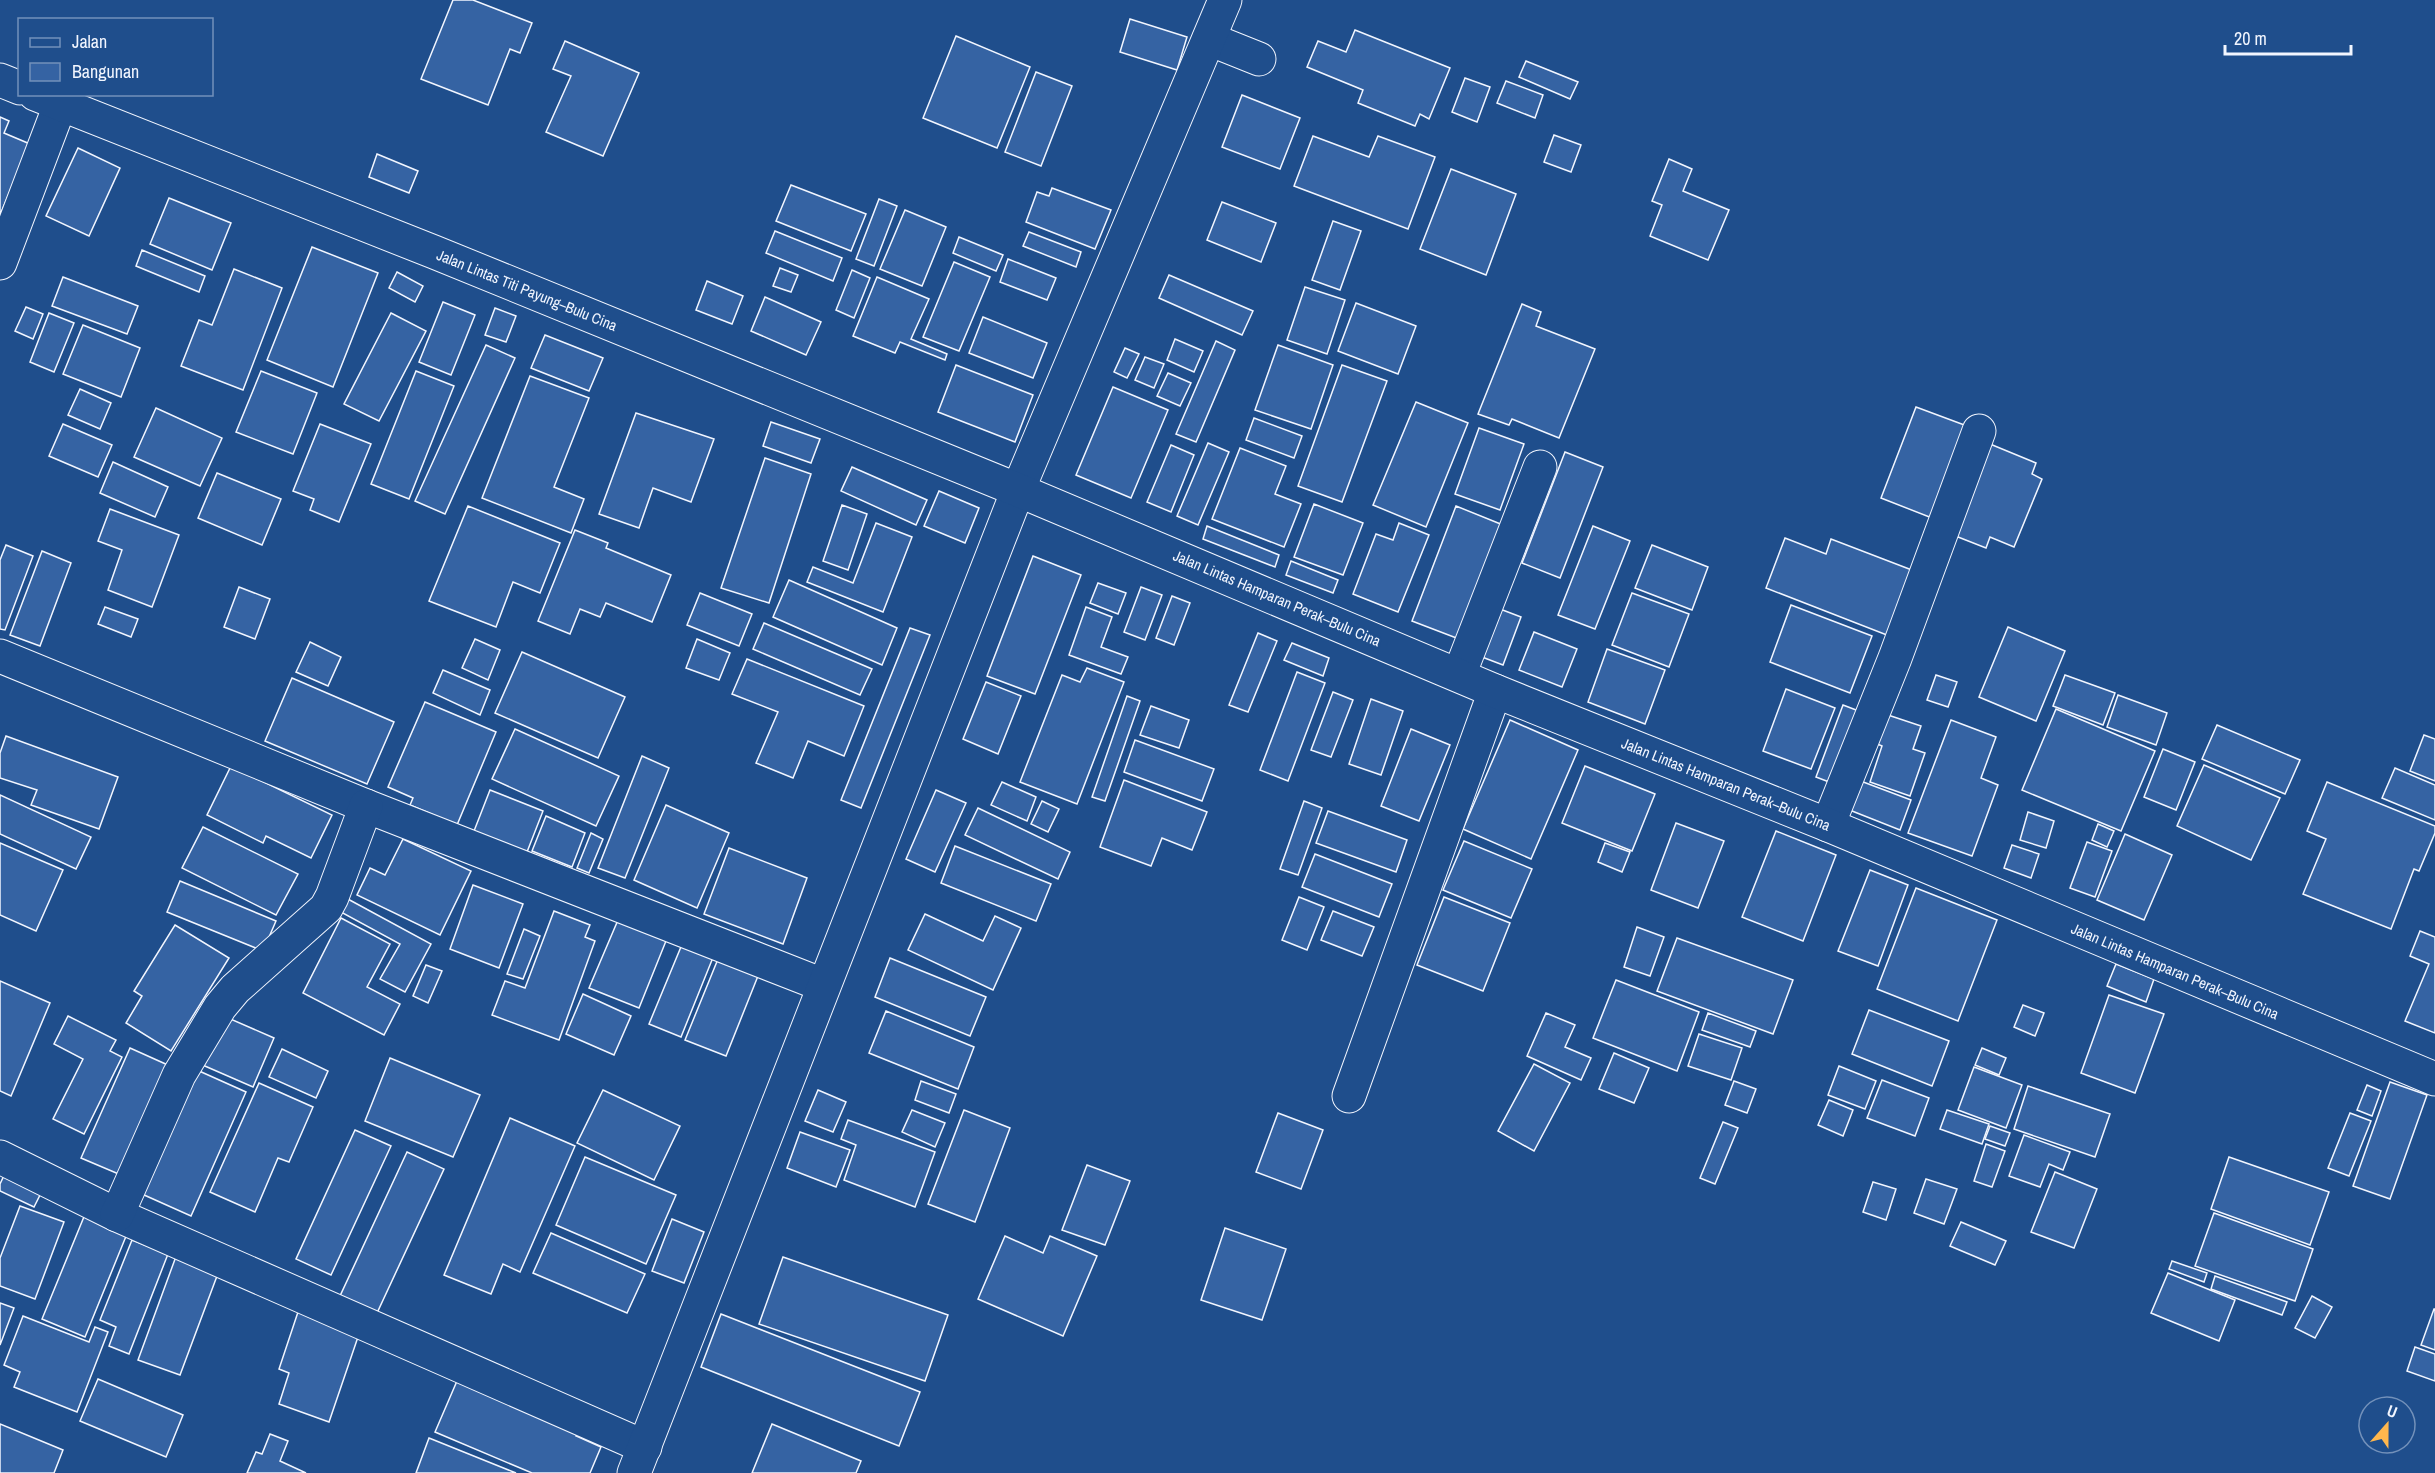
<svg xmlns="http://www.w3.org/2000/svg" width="2435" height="1473" font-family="'Archivo Narrow',sans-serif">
  <rect width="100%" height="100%" fill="#1f4e8c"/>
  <g fill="#3563a3" stroke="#f2f6ff" stroke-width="1.5">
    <path d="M453,0h20l59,23 -12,30 -10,-4 -22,56 -67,-26z"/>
    <path d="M1130,19l57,18 -10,33 -57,-18z"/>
    <path d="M1355,30l95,38 -21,51 -9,-5 -5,12 -57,-23 5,-13 -56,-23 11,-26 28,11z"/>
    <path d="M956,36l74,31 -33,81 -74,-30z"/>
    <path d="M565,41l74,32 -36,83 -57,-24 25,-56 -18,-7z"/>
    <path d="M1526,61l52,21 -8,17 -51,-22z"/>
    <path d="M1036,72l36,14 -31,80 -36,-14z"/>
    <path d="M1465,78l25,9 -13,35 -25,-10z"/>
    <path d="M1506,81l37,14 -8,23 -38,-15z"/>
    <path d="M1242,95l58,23 -20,51 -58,-22z"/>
    <path d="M0,117l9,4 -5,12 26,11 -30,71z"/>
    <path d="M1554,135l27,10 -10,27 -27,-10z"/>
    <path d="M1313,136l56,21 9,-21 57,21 -27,72 -114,-43z"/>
    <path d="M78,148l42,20 -31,68 -43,-20z"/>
    <path d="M377,154l41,17 -9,22 -40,-16z"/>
    <path d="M1669,159l23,10 -9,22 46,19 -21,50 -58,-24 12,-31 -10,-4z"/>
    <path d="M1451,169l65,25 -30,81 -66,-26z"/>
    <path d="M791,185l75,29 -15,37 -75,-30z"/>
    <path d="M1052,188l59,22 -16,39 -69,-27 11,-30 12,4z"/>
    <path d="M169,198l62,25 -19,47 -62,-26z"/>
    <path d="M879,199l18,7 -23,60 -18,-7z"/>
    <path d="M1222,202l54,21 -15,39 -54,-22z"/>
    <path d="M905,210l41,17 -24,59 -42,-17z"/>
    <path d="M1333,221l28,10 -21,59 -28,-10z"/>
    <path d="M775,231l67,27 -9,23 -67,-28z"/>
    <path d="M1029,232l52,20 -5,15 -53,-21z"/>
    <path d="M959,237l44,18 -7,16 -43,-18z"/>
    <path d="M312,247l66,26 -45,114 -66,-27z"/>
    <path d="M142,250l63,26 -6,16 -63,-26z"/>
    <path d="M1008,259l48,19 -9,22 -47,-18z"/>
    <path d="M954,262l36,15 -31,74 -36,-14z"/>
    <path d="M780,268l18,7 -7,17 -18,-6z"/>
    <path d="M234,269l48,19 -39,102 -62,-24 18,-46 13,5z"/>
    <path d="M852,270l18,8 -16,40 -18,-8z"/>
    <path d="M397,272l26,14 -8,16 -26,-14z"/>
    <path d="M1169,275l84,36 -11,24 -83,-37z"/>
    <path d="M63,277l75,29 -11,28 -75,-28z"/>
    <path d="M877,277l52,22 -18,40 36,15 -2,6 -45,-18 -5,11 -42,-17z"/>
    <path d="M707,281l36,15 -11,28 -36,-14z"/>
    <path d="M1305,287l40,13 -18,54 -40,-14z"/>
    <path d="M765,297l56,25 -15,33 -55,-24z"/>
    <path d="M443,302l32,13 -24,60 -32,-13z"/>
    <path d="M1356,303l60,23 -18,48 -60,-23z"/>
    <path d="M1522,304l19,8 -5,14 59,23 -36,89 -47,-19 -3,6 -31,-11z"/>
    <path d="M26,307l17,7 -10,25 -18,-8z"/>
    <path d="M495,308l21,8 -10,26 -21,-7z"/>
    <path d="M49,313l25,10 -20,49 -24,-10z"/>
    <path d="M391,313l35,18 -47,90 -35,-17z"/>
    <path d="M983,317l64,26 -14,35 -64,-25z"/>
    <path d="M83,325l57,23 -19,49 -58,-23z"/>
    <path d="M545,335l58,23 -14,33 -58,-23z"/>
    <path d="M1175,339l28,12 -9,21 -27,-12z"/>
    <path d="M1216,341l19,9 -39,92 -20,-8z"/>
    <path d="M486,345l29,13 -70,156 -30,-13z"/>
    <path d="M1278,345l55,20 -22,64 -56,-19z"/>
    <path d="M1125,348l14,6 -12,24 -13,-6z"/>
    <path d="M1145,357l19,7 -10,24 -19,-8z"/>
    <path d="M956,365l77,30 -18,47 -77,-30z"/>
    <path d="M1342,365l45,16 -45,121 -44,-16z"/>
    <path d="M261,371l56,22 -24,61 -57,-22z"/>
    <path d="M416,371l38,15 -45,113 -38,-15z"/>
    <path d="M1168,373l23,10 -11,23 -23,-10z"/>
    <path d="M530,376l59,22 -35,89 30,12 -13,34 -89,-35z"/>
    <path d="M1113,387l55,23 -37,88 -55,-23z"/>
    <path d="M80,389l31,14 -11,26 -32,-14z"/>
    <path d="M1416,402l52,21 -42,104 -53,-22z"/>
    <path d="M1916,407l51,19 -35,92 -51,-20z"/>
    <path d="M156,408l66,30 -22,48 -66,-29z"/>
    <path d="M636,413l78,26 -23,63 -38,-14 -14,40 -40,-14z"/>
    <path d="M1254,418l48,18 -8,22 -48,-18z"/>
    <path d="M771,422l49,17 -9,24 -48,-17z"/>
    <path d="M63,424l49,21 -14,32 -49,-21z"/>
    <path d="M320,424l51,20 -32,78 -29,-12 4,-11 -21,-8z"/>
    <path d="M1479,428l45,16 -24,66 -45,-16z"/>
    <path d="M1208,443l21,9 -31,73 -21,-9z"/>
    <path d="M1990,444l46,19 -4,11 10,5 -28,68 -24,-10 -4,11 -33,-13z"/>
    <path d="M1171,445l23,10 -23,57 -24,-10z"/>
    <path d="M1240,448l46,18 -11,28 26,10 -17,43 -72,-28z"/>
    <path d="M1565,452l38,15 -43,111 -38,-15z"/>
    <path d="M765,458l46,16 -42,129 -48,-15z"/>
    <path d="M113,462l55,25 -13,30 -55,-24z"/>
    <path d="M852,467l75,33 -11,25 -75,-34z"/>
    <path d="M217,473l64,26 -19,46 -64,-27z"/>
    <path d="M939,491l40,17 -14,35 -41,-17z"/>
    <path d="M1314,504l49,19 -20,52 -49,-18z"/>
    <path d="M842,505l25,9 -19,56 -25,-9z"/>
    <path d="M468,506l92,37 -20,50 -27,-11 -17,45 -67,-26z"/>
    <path d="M1456,506l47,19 -44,114 -47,-18z"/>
    <path d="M110,509l69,26 -27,72 -44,-17 14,-40 -24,-9z"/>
    <path d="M876,523l36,14 -29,75 -76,-30 6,-15 40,16z"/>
    <path d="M1399,523l30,12 -31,77 -45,-18 23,-60 17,6z"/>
    <path d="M1207,526l72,29 -4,12 -72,-28z"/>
    <path d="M1593,526l37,15 -35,88 -37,-14z"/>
    <path d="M575,530l33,13 -2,5 65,27 -19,47 -46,-19 -6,14 -20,-8 -10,25 -32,-13z"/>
    <path d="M1785,538l41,16 5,-15 86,33 -25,65 -126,-49z"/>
    <path d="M6,545l27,11 -28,74 -5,-1v-69z"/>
    <path d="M1652,545l56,22 -16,43 -57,-22z"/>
    <path d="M42,551l29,12 -31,83 -30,-11z"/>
    <path d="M1033,556l48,19 -46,119 -48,-18z"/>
    <path d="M1291,561l47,19 -5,13 -47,-18z"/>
    <path d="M789,580l108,48 -15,37 -109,-48z"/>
    <path d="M1098,583l28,10 -8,21 -28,-11z"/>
    <path d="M239,587l31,12 -15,40 -31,-12z"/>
    <path d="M1141,587l21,8 -17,45 -21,-8z"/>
    <path d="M700,593l52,21 -13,32 -52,-21z"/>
    <path d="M1632,593l57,21 -20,53 -57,-22z"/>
    <path d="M1172,596l18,7 -16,42 -18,-7z"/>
    <path d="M1791,605l81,31 -22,57 -80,-31z"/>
    <path d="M105,607l33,12 -7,18 -33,-13z"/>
    <path d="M1086,607l26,10 -11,30 27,10 -7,17 -52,-19z"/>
    <path d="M1500,609l21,8 -18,48 -21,-8z"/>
    <path d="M764,623l108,46 -12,26 -107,-46z"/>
    <path d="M2008,627l57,24 -29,70 -57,-24z"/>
    <path d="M910,628l20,7 -69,173 -20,-8z"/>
    <path d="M1534,632l43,17 -15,38 -43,-17z"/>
    <path d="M1258,633l19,8 -29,71 -19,-7z"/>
    <path d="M475,639l25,11 -12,30 -26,-12z"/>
    <path d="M697,639l33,14 -11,27 -33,-12z"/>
    <path d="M310,642l31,15 -13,29 -32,-14z"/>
    <path d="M1292,643l37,15 -6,18 -39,-16z"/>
    <path d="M1607,649l58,21 -20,54 -57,-22z"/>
    <path d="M522,652l103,45 -27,61 -103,-45z"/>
    <path d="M747,659l117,47 -20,50 -36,-15 -15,37 -37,-15 22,-51 -46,-18z"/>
    <path d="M1087,668l37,14 -47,122 -57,-22 42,-107 18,7z"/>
    <path d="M443,670l47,20 -10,25 -47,-22z"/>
    <path d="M1297,672l28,11 -37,98 -28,-11z"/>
    <path d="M1936,675l21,7 -9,25 -21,-7z"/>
    <path d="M2065,675l50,18 -12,32 -50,-19z"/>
    <path d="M292,678l102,44 -27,62 -102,-43z"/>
    <path d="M986,682l35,14 -23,58 -35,-15z"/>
    <path d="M1786,689l49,19 -24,61 -48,-18z"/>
    <path d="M1333,692l20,8 -22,57 -20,-7z"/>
    <path d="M2118,695l49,18 -11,32 -49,-18z"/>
    <path d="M1127,696l13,5 -35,100 -13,-4z"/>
    <path d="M1371,699l32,12 -22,64 -32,-11z"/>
    <path d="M425,702l71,30 -39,93 -47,-20 3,-7 -25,-11z"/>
    <path d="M1843,705l21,8 -27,72 -21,-8z"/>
    <path d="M1151,706l38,14 -10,28 -39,-13z"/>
    <path d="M2056,709l99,42 -34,80 -99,-41z"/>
    <path d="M1885,714l36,12 -8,23 12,4 -15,43 -40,-14 12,-36 -7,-3z"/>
    <path d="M1510,720l68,30 -47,109 -68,-30z"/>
    <path d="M1951,720l45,17 -15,41 17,7 -26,71 -64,-23z"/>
    <path d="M2217,725l83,35 -15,34 -83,-35z"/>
    <path d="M515,729l104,47 -23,50 -104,-47z"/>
    <path d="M1411,729l39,16 -31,76 -38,-15z"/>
    <path d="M2424,735l11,4v42l-25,-10z"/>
    <path d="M6,736l112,41 -19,52 -68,-24 6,-15 -37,-12v-25z"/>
    <path d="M1135,740l79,29 -12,32 -78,-29z"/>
    <path d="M2163,749l32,13 -19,48 -32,-13z"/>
    <path d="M642,756l27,12 -44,110 -27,-10z"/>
    <path d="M2204,765l76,33 -29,62 -74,-34z"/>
    <path d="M231,766l101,49 -21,43 -45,-22 -3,7 -56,-28z"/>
    <path d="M1585,766l70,28 -23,57 -70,-28z"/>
    <path d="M2395,768l40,17v35l-53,-22z"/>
    <path d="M1124,780l83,32 -15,38 -30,-12 -11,28 -51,-19z"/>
    <path d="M1858,780l53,20 -11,30 -53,-21z"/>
    <path d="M1002,782l34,15 -9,24 -36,-16z"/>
    <path d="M2327,782l108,44v7l-16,38 -5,-2 -23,60 -88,-35 23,-55 -19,-8z"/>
    <path d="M490,790l53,21 -16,41 -53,-21z"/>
    <path d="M936,790l30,13 -31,69 -29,-13z"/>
    <path d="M0,795l91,42 -15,32 -76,-35z"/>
    <path d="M1042,801l17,8 -11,23 -17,-8z"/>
    <path d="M1304,801l18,7 -24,67 -18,-6z"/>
    <path d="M666,805l63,28 -32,75 -63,-28z"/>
    <path d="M978,808l92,44 -12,27 -93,-44z"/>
    <path d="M1328,811l79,29 -11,32 -80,-29z"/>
    <path d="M2028,812l26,9 -8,27 -26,-8z"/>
    <path d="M546,816l39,17 -13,34 -40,-16z"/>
    <path d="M1676,823l48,18 -26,67 -47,-18z"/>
    <path d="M2098,824l16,7 -7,16 -15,-7z"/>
    <path d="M203,827l95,47 -22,41 -94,-47z"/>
    <path d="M1776,831l60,24 -33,86 -61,-24z"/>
    <path d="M591,833l12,6 -14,34 -12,-5z"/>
    <path d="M2125,834l47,21 -28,65 -47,-20z"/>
    <path d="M403,839l68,32 -31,64 -83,-40 13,-27 15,7z"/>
    <path d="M1464,841l68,28 -21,49 -68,-28z"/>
    <path d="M2087,842l25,9 -17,46 -25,-9z"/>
    <path d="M0,843l63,27 -27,61 -36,-16z"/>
    <path d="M1605,843l25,9 -8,20 -24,-10z"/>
    <path d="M2012,845l27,9 -8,24 -27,-10z"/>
    <path d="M955,846l96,38 -15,37 -95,-38z"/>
    <path d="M729,848l78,30 -24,66 -79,-30z"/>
    <path d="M1315,854l77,30 -13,33 -77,-30z"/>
    <path d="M1870,870l38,15 -30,81 -40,-15z"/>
    <path d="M180,881l96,40 -13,30 -96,-39z"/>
    <path d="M473,885l50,19 -24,64 -49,-19z"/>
    <path d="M1916,888l81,32 -39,101 -81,-32z"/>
    <path d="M1299,897l25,10 -17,43 -25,-10z"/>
    <path d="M1444,897l66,26 -27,68 -66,-26z"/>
    <path d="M346,898l85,46 -26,48 -25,-13 20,-35 -61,-33z"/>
    <path d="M554,911l36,14 -5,12 10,4 -36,99 -67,-25 13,-34 20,7z"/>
    <path d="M1333,911l41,16 -12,29 -41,-16z"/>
    <path d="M925,914l58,27 12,-25 26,12 -28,62 -85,-40z"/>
    <path d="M341,918l49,26 -23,43 33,17 -16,31 -81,-42z"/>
    <path d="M618,920l48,21 -27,67 -50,-20z"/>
    <path d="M175,925l54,33 -58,93 -45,-28 16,-27 -8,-5z"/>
    <path d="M1637,927l27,10 -14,39 -26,-9z"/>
    <path d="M524,929l16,7 -17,43 -16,-5z"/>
    <path d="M2420,931l15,6v96l-30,-12 24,-57 -19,-8z"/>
    <path d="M1677,938l116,42 -20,54 -116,-43z"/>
    <path d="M683,942l31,13 -33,82 -32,-13z"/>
    <path d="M890,958l96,39 -16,39 -95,-39z"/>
    <path d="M718,959l40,17 -32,80 -41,-16z"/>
    <path d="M2116,964l38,15 -8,23 -39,-16z"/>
    <path d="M426,965l16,6 -14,32 -15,-7z"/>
    <path d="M1616,980l83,32 -22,59 -84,-33z"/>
    <path d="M0,981l50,22 -39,93 -11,-5z"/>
    <path d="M583,994l48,22 -17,39 -48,-21z"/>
    <path d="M2109,995l55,19 -29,79 -54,-20z"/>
    <path d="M2023,1005l21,8 -9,23 -21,-9z"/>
    <path d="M1869,1010l80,31 -17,45 -80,-32z"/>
    <path d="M886,1011l88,36 -16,42 -89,-36z"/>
    <path d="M1546,1013l29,12 -10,22 26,11 -10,22 -54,-24z"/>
    <path d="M1708,1013l48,18 -6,16 -48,-17z"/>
    <path d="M219,1014l55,24 -21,49 -55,-24z"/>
    <path d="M68,1016l48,24 -6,11 12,6 -38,77 -31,-15 30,-60 -29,-15z"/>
    <path d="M1699,1034l43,14 -11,32 -43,-14z"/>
    <path d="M130,1048l40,18 -49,109 -40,-17z"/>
    <path d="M1982,1048l24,10 -7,17 -24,-10z"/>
    <path d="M282,1049l46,22 -12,27 -47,-21z"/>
    <path d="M1614,1053l35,15 -15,35 -35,-14z"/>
    <path d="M390,1058l90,37 -27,62 -88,-36z"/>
    <path d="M1534,1064l36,19 -36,68 -36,-20z"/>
    <path d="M188,1066l58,26 -55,124 -58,-26z"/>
    <path d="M1839,1066l37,15 -11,28 -37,-14z"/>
    <path d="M1974,1067l48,18 -16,43 -48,-18z"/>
    <path d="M1882,1080l47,18 -14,38 -48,-18z"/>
    <path d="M921,1081l35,13 -7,19 -34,-13z"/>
    <path d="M1734,1081l22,8 -9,24 -22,-8z"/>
    <path d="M2390,1082l37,13 -37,104 -37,-13z"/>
    <path d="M259,1083l54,24 -24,55 -11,-4 -23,54 -45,-20z"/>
    <path d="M2367,1085l14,6 -9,25 -15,-6z"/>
    <path d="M2028,1086l82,28 -15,43 -81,-28z"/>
    <path d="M603,1090l77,36 -26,54 -77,-37z"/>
    <path d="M818,1090l28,12 -13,30 -28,-11z"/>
    <path d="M1829,1100l24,10 -10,26 -25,-11z"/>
    <path d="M912,1110l33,13 -10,24 -33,-15z"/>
    <path d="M964,1110l46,18 -35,94 -47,-18z"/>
    <path d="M1947,1110l42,14 -7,20 -42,-15z"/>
    <path d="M1278,1113l45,17 -22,59 -45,-17z"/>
    <path d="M2350,1113l21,8 -22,55 -21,-8z"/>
    <path d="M510,1118l65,28 -55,126 -17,-8 -12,30 -47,-19z"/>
    <path d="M848,1120l87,32 -20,55 -71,-27 12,-35 -15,-6z"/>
    <path d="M1723,1122l15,6 -23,56 -15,-6z"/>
    <path d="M1990,1126l20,7 -5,13 -20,-7z"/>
    <path d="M355,1130l36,16 -60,129 -35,-16z"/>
    <path d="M800,1132l50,18 -14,37 -49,-19z"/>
    <path d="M2024,1135l46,17 -7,18 -14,-6 -9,23 -31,-11z"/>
    <path d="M1986,1144l19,7 -13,36 -18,-6z"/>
    <path d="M407,1152l37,17 -67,144 -37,-17z"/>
    <path d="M585,1157l91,38 -30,69 -90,-39z"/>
    <path d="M2229,1157l100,35 -19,53 -99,-36z"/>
    <path d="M9,1165l37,18 -12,24 -34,-16v-7z"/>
    <path d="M1087,1165l43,16 -25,64 -43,-15z"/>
    <path d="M2055,1172l42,17 -23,59 -43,-16z"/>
    <path d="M1926,1179l31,10 -13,35 -30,-11z"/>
    <path d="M1873,1182l23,7 -10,31 -23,-8z"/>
    <path d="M20,1206l44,16 -29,77 -35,-13v-28z"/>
    <path d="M88,1207l43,17 -46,113 -43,-18z"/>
    <path d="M2214,1213l99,36 -18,52 -100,-35z"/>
    <path d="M672,1219l32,13 -20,51 -32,-12z"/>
    <path d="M1961,1222l45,19 -11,24 -45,-19z"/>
    <path d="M1225,1228l61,21 -24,71 -61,-20z"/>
    <path d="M551,1233l94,41 -18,39 -94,-40z"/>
    <path d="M1005,1236l38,17 7,-17 47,20 -34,80 -85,-37z"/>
    <path d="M132,1240l36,14 -39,100 -20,-8 7,-19 -16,-7z"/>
    <path d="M178,1251l42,17 -40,107 -42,-15z"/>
    <path d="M783,1257l165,58 -23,66 -166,-57z"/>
    <path d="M2172,1261l35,12 -3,9 -35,-13z"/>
    <path d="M2168,1273l67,27 -16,41 -68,-28z"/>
    <path d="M2215,1276l72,26 -5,13 -71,-26z"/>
    <path d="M2312,1296l20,11 -17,31 -20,-10z"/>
    <path d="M0,1303l14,5 -14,37z"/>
    <path d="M2434,1309h1v41l-14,-5z"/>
    <path d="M298,1312l61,22 -30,88 -50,-18 10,-31 -10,-4z"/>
    <path d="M721,1314l199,78 -21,54 -198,-79z"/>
    <path d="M23,1316l66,26 6,-15 13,5 -31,80 -63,-25 6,-15 -16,-7z"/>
    <path d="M2415,1347l20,7v27l-28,-10z"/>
    <path d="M460,1374l121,52 -5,10 25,11 -11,26h-58l-97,-41z"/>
    <path d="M98,1379l85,36 -17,42 -86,-36z"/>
    <path d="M0,1424l63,26 -9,23h-54z"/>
    <path d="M772,1424l89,37 -5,12h-104z"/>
    <path d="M270,1434l18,7 -8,20 26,12h-59l9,-21 6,2z"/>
    <path d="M429,1438l87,35h-100z"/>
  </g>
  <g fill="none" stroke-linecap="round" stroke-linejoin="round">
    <g stroke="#f2f6ff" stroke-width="35">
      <g id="minor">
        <path d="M1209,39l50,20"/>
        <path d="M0,263l60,-158"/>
        <path d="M0,656l366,150 457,179"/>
        <path d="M1459,675l81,-208"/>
        <path d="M1828,825l67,-167 84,-227"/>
        <path d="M1349,1096l146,-405"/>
        <path d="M0,1157l117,58 528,232"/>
        <path d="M117,1215l62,-140 41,-68 15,-18 91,-81 6,-11 34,-91"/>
        <path d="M634,1473l384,-983 207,-490"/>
      </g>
    </g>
    <g stroke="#f2f6ff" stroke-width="35">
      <g id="major">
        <path d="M0,80l20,8"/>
        <path d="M35,94l399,158 584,238 477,201 333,134 607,254"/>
      </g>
    </g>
    <use href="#minor" stroke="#1f4e8c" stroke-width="33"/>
    <use href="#major" stroke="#1f4e8c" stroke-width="33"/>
  </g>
  <g text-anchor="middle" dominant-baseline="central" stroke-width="4.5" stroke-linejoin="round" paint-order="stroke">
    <g font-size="15" fill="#f2f6ff" stroke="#1f4e8c">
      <text transform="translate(527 290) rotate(22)">Jalan Lintas Titi Payung–Bulu Cina</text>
      <text transform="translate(1277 598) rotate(23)">Jalan Lintas Hamparan Perak–Bulu Cina</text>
      <text transform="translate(1726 784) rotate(22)">Jalan Lintas Hamparan Perak–Bulu Cina</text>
      <text transform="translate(2175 971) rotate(23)">Jalan Lintas Hamparan Perak–Bulu Cina</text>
    </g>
  </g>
  <rect x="18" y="18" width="195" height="78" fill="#1f4e8c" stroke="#7391ba" stroke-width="1.5"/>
  <rect x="30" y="38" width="30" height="9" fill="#1f4e8c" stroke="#7391ba" stroke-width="1.5"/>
  <text x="72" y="48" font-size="18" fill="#f2f6ff">Jalan</text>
  <rect x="30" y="63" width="30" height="18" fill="#3563a3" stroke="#7391ba" stroke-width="1.5"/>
  <text x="72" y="78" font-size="18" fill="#f2f6ff">Bangunan</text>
  <g transform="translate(2387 1425) rotate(21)"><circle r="28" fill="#1f4e8c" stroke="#7391ba" stroke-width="1.5"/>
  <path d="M0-4.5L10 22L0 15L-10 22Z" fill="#ffb74d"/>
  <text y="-9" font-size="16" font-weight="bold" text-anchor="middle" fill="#f2f6ff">U</text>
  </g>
  <path d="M2225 45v9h126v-9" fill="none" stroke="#f2f6ff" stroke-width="3"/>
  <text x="2234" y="45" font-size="18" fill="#f2f6ff" stroke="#1f4e8c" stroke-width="4.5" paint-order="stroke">20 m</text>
</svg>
